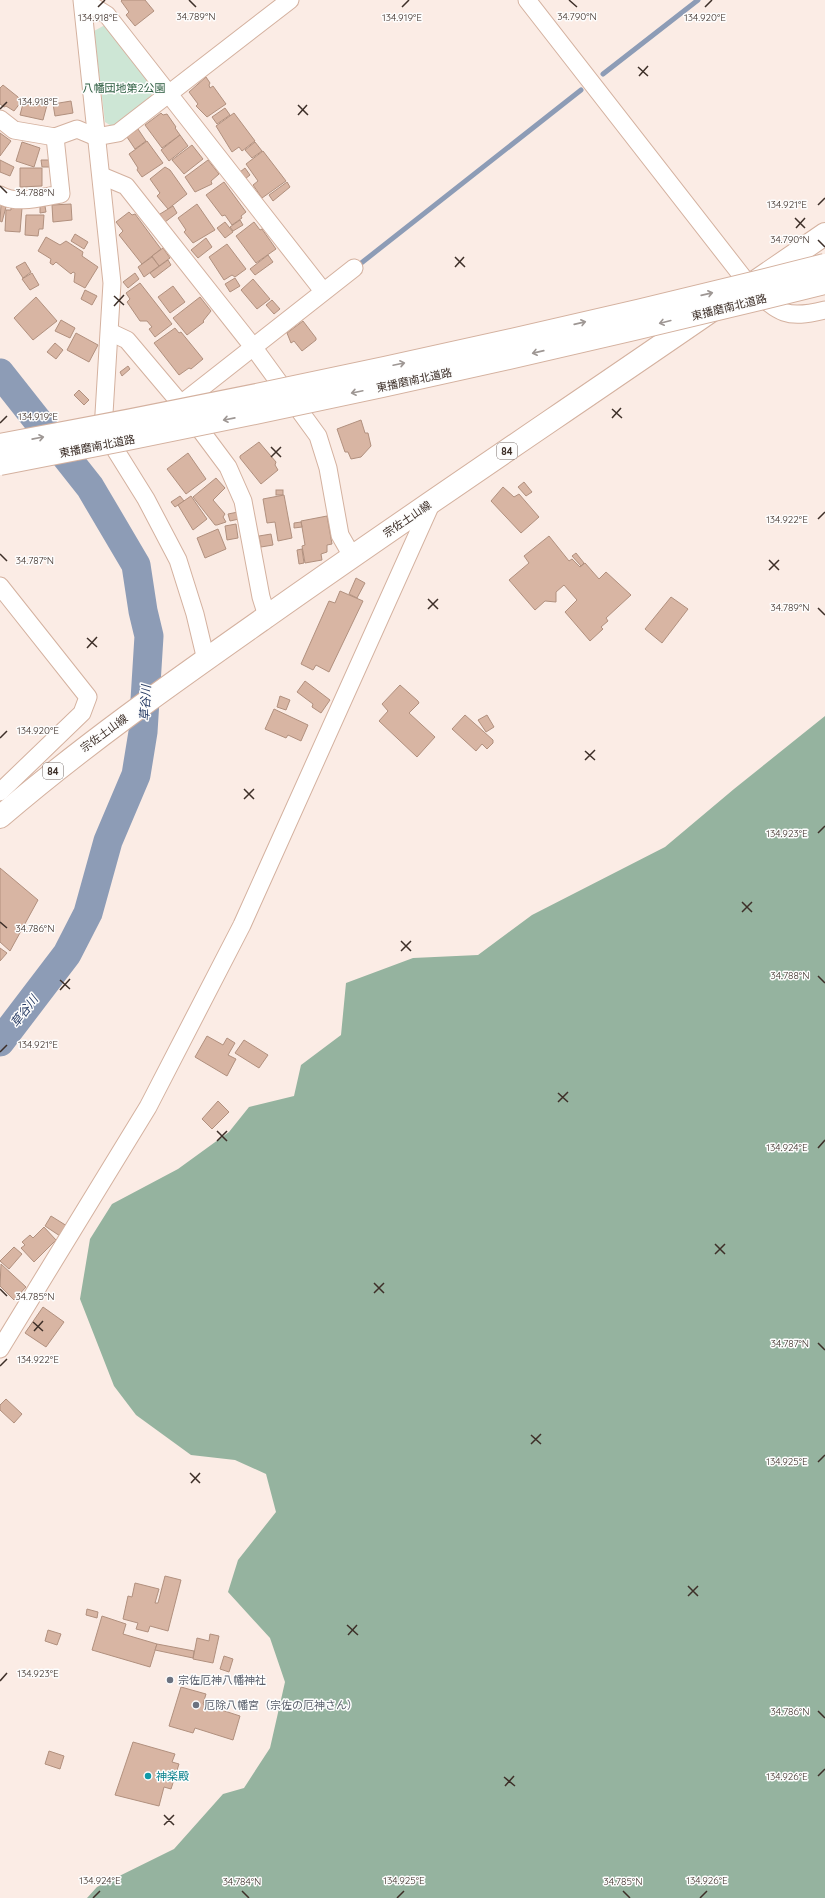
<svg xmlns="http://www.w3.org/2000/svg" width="825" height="1898" font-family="Quicksand,'Noto Sans JP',sans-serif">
  <rect width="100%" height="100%" fill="#fbece5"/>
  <path fill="#cde6d5" d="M105,25l48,62 -2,10 -38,30 -8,-5 -11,-91z"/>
  <path fill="#95b39f" d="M825,716v1182h-738l10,-11 77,-38 49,-55 21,-6 26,-40 15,-66 -15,-44 -42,-46 10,-32 38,-48 -10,-38 -31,-14 -44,-5 -55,-40 -22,-29 -34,-87 10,-60 22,-35 66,-35 51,-37 20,-25 45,-11 7,-31 40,-30 5,-52 67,-25 65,-3 54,-40 133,-68 69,-58z"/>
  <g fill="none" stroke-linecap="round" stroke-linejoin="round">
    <g stroke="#8d9cb6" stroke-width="5">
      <path d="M603,74l95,-74"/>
      <path d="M360,264l221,-174"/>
    </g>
    <path stroke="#8d9cb6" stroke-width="29" d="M0,373l90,114 46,78 7,46 6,25 -6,96 -7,43 -28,66 -20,72 -21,41 -67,88"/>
  </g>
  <g fill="#d8b5a3" stroke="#b1907e">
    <path d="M122,0h23l9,11 -19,15 -9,-11 3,-3 -8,-11z"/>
    <path d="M206,77l4,6 -1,2 1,3 3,-2 13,18 -19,13 -11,-11 2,-2 -9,-12z"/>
    <path d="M3,85l15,12 3,5 -7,9 -8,-5 -2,1 -4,-3v-16z"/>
    <path d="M24,100l23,5 -4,15 -23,-5z"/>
    <path d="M71,101l2,12 -18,3 -2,-12z"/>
    <path d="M225,108l5,7 -13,9 -5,-7z"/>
    <path d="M161,113l2,2 4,-1 9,13 -1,1 5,7 -18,13 -17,-23z"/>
    <path d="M234,113l21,28 -13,10 -3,-4 -7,5 -16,-26z"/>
    <path d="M138,129l8,12 -11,8 -8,-12z"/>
    <path d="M0,133l11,8 -11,15z"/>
    <path d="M180,135l8,11 -19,15 -8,-11z"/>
    <path d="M147,141l16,22 -21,14 -5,-7 1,-2 -9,-14z"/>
    <path d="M22,142l18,6 -6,19 -18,-6z"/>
    <path d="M255,142l7,9 -10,7 -7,-8z"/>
    <path d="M192,145l11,14 -19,15 -12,-14z"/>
    <path d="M263,151l23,30 -24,17 -9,-13 5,-4 -12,-17z"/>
    <path d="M0,160l14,7 -4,9 -10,-4z"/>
    <path d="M41,160h9v7h-8z"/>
    <path d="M208,160l11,14 -8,7 1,3 -17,8 -10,-15z"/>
    <path d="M165,167l5,3 17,24 -19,15 -11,-13 3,-3 -10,-14z"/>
    <path d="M20,168h22v18l-22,1z"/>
    <path d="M245,168l5,7 -5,4 -5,-7z"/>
    <path d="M224,182l22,30 -5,4 1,2 -10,7 -7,-10 -3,1 -16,-21z"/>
    <path d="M287,182l3,5 -17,14 -4,-6z"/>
    <path d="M71,204l1,16 -19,2 -1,-17z"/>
    <path d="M197,204l18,26 -22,13 -9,-11 2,-2 -8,-12z"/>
    <path d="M1,205l5,2 -4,15 -2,-1z"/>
    <path d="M40,206h5l1,6 -6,1z"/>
    <path d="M173,206l4,7 -12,9 -5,-8z"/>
    <path d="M11,207l11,1 -2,24 -15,-1 1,-21h5z"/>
    <path d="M129,212l3,3 3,-1 26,35 -19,15 -23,-29 4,-4 -7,-9z"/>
    <path d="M26,215h18l-1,14h-4l-1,7 -13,-1z"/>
    <path d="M240,220l3,5 -10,6 -3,-4z"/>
    <path d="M225,222l8,10 -8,6 -8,-10z"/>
    <path d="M254,222l6,8 2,-1 14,20 -20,14 -20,-27z"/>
    <path d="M75,234l13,8 -4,7 -13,-8z"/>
    <path d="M46,237l14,8 6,-4 17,11 -1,4 16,11 -13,21 -11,-6 1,-9 -2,-1 -2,2 -15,-12 -3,3 -3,-2 1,-4 -13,-8z"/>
    <path d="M206,238l6,9 -14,11 -7,-8z"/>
    <path d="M227,244l19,25 -11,8 -3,-2 -8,5 -15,-23z"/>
    <path d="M163,248l7,10 -11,8 -7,-10z"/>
    <path d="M268,255l5,7 -18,13 -5,-6z"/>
    <path d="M152,257l7,9 -15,11 -6,-10z"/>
    <path d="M168,260l3,5 -17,13 -4,-5z"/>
    <path d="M25,262l6,10 -8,6 -7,-11z"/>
    <path d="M32,273l7,12 -9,5 -8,-11z"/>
    <path d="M135,273l4,6 -11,9 -5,-6z"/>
    <path d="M235,278l5,8 -10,6 -5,-8z"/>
    <path d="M253,279l17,20 -13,10 -16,-19z"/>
    <path d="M140,283l32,41 -17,13 -6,-8 3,-2 -5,-6h-7l-13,-19 3,-3 -4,-6z"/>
    <path d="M173,286l12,16 -15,11 -12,-16z"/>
    <path d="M85,290l12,6 -5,9 -11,-6z"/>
    <path d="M36,297l21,24 -24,19 -19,-22z"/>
    <path d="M200,297l11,14 -8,10 1,1 -17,13 -14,-17z"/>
    <path d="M272,300l8,9 -6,5 -8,-9z"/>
    <path d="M61,320l14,8 -5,10 -15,-7z"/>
    <path d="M303,321l13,17v2l-14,11 -8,-10 -3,2 -4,-10z"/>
    <path d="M175,328l4,5 2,-1 22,27 -12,10 -2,-1 -10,7 -25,-32z"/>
    <path d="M76,333l22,12 -9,17 -22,-12z"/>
    <path d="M55,343l8,7 -7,9 -9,-7z"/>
    <path d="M128,366l2,3 -8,7 -2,-4z"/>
    <path d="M79,390l10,10 -5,5 -10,-10z"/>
    <path d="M361,420l4,13h3l3,13 -10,11 -10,2 -3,-7h-3l-8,-23z"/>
    <path d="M259,442l17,20 -1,3 3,5 -17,14 -21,-26v-2z"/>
    <path d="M188,453l18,26 -20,15 -19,-25z"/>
    <path d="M216,478l9,10 -12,12 12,14 -2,3 3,5 -9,3h-2l-22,-28z"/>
    <path d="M524,482l8,10 -6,4 -8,-9z"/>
    <path d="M503,487l11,10 5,-3 20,23 -18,16 -30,-32z"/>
    <rect x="276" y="490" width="7" height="5"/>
    <path d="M284,495l8,43 -14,3 -3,-19 -8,1 -4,-24z"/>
    <path d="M180,496l4,5 -9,6 -4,-5z"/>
    <path d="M191,496l16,23 -14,11 -15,-25z"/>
    <path d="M238,512l1,7 -9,2 -2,-7z"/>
    <path d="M327,516l5,28 -5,1v7l-6,2 1,6 -17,3 -3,-17 3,-1 -4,-24z"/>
    <path d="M301,522l1,5 -8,1v-5z"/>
    <path d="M236,524l2,14 -11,2 -2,-14z"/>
    <path d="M218,529l8,20 -21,9 -8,-20z"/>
    <path d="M271,534l2,11 -12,2 -2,-11z"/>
    <path d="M549,536l20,25 3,-2 8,8 5,-4 14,16 7,-7 25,23 -25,23 2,3 -7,6 2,2 -13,12 -25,-29 12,-12 -13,-15 -8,7v10l-11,-1 -10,9 -26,-30 20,-17 -5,-7z"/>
    <path d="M302,549l2,14 -5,1 -2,-14z"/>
    <path d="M576,553l8,10 -3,3 -9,-10z"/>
    <path d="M356,578l9,5 -8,15 -8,-4z"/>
    <path d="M340,591l23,10 -34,71 -13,-7 -3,5 -12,-6 28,-63 6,2z"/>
    <path d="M671,597l17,12 -26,34 -17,-14z"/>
    <path d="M305,681l25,19 -9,13 -9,-6 1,-3 -16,-12z"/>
    <path d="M400,685l18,16 1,2 -10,10 26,24 -18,20 -38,-36 9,-10 -6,-7z"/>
    <path d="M280,696l10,4 -4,10 -9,-3z"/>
    <path d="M274,709l34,16 -7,16 -13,-6 -2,3 -21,-9z"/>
    <path d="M465,715l28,25v3l-6,6 -5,-5 -6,7 -24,-22z"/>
    <path d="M487,715l7,12 -8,5 -8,-12z"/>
    <path d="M0,868l38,32 -28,51 -10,-9z"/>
    <path d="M0,948l7,5 -7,8z"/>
    <path d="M207,1036l16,9 4,-7 8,5 -7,12 8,4 -9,17 -32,-19z"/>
    <path d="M244,1040l24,15 -9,13 -24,-15z"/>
    <path d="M218,1101l11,11 -17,17 -10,-10z"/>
    <path d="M51,1216l16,10 -7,10 -15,-10z"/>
    <path d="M44,1227l12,13 -22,22 -13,-14 4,-3 -3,-3 8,-7 3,3z"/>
    <path d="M14,1247l8,7 -13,15 -9,-8z"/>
    <path d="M1,1264l25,23 -12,13 -14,-14z"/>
    <path d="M43,1307l21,15 -18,25 -21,-14z"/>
    <path d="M6,1399l16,15 -8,9 -14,-13v-5z"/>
    <path d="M165,1576l16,4 -13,51 -18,-5 -2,6 -12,-3 2,-6 -15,-4 5,-23 4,1 3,-14 24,6 -4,14h3z"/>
    <path d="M87,1609l11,3 -1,6 -11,-3z"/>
    <path d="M102,1616l24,8 -3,10 34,10 -7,23 -58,-17z"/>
    <path d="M48,1630l13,4 -4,11 -12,-4z"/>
    <path d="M210,1634l9,2 -6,27 -20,-4 4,-21 12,3z"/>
    <path d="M157,1644l37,7 -1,7 -38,-8z"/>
    <path d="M224,1656l9,3 -4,13 -9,-3z"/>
    <path d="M181,1687l25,7 -3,10 37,12 -7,24 -38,-12 -2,5 -24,-7z"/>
    <path d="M133,1742l42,12 -3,8 7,2 -8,25 -7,-2 -5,19 -44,-11z"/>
    <path d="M49,1751l15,5 -4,13 -15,-5z"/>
  </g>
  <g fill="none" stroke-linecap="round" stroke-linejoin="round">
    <g stroke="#d4b19f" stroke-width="19">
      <g id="minor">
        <path d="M82,0l30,283 -9,147 43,69 32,61 17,54 11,46"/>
        <path d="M83,0l24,15 216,276"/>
        <path d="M527,0l222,285c30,28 35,35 76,25"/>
        <path d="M0,119l14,11 41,7 22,-8 19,8 22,-4 172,-133"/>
        <path d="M102,176l24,10 128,162 64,88 10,32 12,67 12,21"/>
        <path d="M0,195c17,10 42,2 61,-1l-6,-57"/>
        <path d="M110,332l17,8 54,64 47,63 15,34 18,96 6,19"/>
        <path d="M172,411l182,-143"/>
        <path d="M0,586l88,111 -6,16 -82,79"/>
        <path d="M0,1349l148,-242 94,-182 190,-423"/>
      </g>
    </g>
    <g stroke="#d4b19f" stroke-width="24">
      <g id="primary">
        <path d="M755,282l70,-48"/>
        <path d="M0,817c85,-73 175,-136 266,-200 147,-104 297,-204 445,-306"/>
      </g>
    </g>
    <use href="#minor" stroke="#fff" stroke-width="17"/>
    <use href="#primary" stroke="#fff" stroke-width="22"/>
    <g stroke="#d4b19f" stroke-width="24" stroke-linecap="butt">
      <g id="motorway-bridge">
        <path d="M0,445c276,-51 552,-111 825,-180"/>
        <path d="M0,464c277,-53 551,-113 825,-181"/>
      </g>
    </g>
    <use href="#motorway-bridge" stroke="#fff" stroke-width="22"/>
  </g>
  <defs><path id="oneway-shaft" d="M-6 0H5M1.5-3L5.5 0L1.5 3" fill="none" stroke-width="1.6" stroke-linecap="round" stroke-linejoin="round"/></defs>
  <g stroke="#9e9794">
    <use href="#oneway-shaft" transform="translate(707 294) rotate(-13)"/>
    <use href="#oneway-shaft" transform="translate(665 322) rotate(166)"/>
    <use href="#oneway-shaft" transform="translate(580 323) rotate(-13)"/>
    <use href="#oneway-shaft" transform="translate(538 352) rotate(167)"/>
    <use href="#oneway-shaft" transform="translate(399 364) rotate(-12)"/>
    <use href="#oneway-shaft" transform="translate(357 392) rotate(168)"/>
    <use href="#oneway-shaft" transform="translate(229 419) rotate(169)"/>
    <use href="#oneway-shaft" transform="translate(38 438) rotate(-11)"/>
  </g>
  <path fill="none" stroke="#3d2f28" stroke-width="1.5" d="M189,0l7,7M569,0l8,7M98,7l7,-7M402,7l7,-7M705,7l7,-7M638,67l10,9M639,76l9,-10M298,105l10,10M0,109l7,-7M298,115l9,-10M0,186l7,7M818,205l7,-7M795,218l10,10M796,228l9,-10M818,240l7,7M455,257l10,10M455,267l9,-10M114,296l10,9M114,306l10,-11M612,409l10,9M612,418l9,-10M0,423l7,-7M271,447l10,10M271,457l10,-10M818,519l7,-7M0,554l7,7M769,560l10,10M769,570l10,-10M428,599l10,10M818,608l7,7M428,609l10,-10M87,638l10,9M87,648l10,-11M0,738l7,-7M585,751l10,9M585,760l10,-10M244,789l10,10M244,799l10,-10M818,833l7,-7M742,902l10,10M742,912l10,-10M0,922l7,6M401,941l10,10M401,951l10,-10M818,976l7,7M60,980l10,9M60,990l10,-11M0,1052l7,-7M558,1093l10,9M558,1102l10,-10M217,1131l10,10M217,1141l10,-10M818,1148l7,-8M715,1244l10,10M715,1254l10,-10M374,1283l10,10M0,1289l7,7M374,1293l10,-10M33,1322l10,9M34,1331l9,-10M818,1343l7,7M0,1366l7,-7M531,1435l10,9M531,1444l10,-10M818,1462l7,-7M190,1473l10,10M191,1483l9,-10M688,1586l10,10M688,1596l10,-10M347,1625l11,10M348,1635l9,-10M0,1681l7,-8M818,1711l7,7M818,1776l7,-7M504,1777l11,9M505,1786l9,-10M164,1815l10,10M164,1825l10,-10M242,1891l7,7M623,1891l7,7M93,1898l7,-7M397,1898l7,-7M700,1898l7,-7"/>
  <g fill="#6b7280" stroke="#fdfdfd" stroke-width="1.5">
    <circle cx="170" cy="1680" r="4"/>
    <circle cx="196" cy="1705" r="4"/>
  </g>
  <circle fill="#0f9aa8" stroke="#fdfdfd" stroke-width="1.5" cx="148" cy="1776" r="4"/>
  <g text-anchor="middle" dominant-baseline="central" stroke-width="3" stroke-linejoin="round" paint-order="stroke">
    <g fill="#fdfdfd" stroke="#776d68" stroke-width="1">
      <rect x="497" y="443" width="20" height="16" rx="3"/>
      <rect x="43" y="763" width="20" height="16" rx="3"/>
    </g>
    <g font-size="10" font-weight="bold" fill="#3d2f28">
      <text x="507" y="451">84</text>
      <text x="53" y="771">84</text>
    </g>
    <g font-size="11" fill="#2a5b3e" stroke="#fdfdfd">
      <text x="124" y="88">八幡団地第2公園</text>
    </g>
    <g font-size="11" fill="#3d2f28" stroke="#fdfdfd">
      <text transform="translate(729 307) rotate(-14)">東播磨南北道路</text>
      <text transform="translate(414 380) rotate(-12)">東播磨南北道路</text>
      <text transform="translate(97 446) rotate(-11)">東播磨南北道路</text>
      <text transform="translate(407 519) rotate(-34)">宗佐土山線</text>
      <text transform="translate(104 733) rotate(-36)">宗佐土山線</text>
    </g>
    <g font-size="11" fill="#5b616d" stroke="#fdfdfd" text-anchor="start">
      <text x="178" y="1680">宗佐厄神八幡神社</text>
      <text x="204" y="1705">厄除八幡宮（宗佐の厄神さん）</text>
    </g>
    <g font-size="11" fill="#0d838f" stroke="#fdfdfd" text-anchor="start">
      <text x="156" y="1776">神楽殿</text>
    </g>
    <g font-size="12" font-style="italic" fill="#2c4068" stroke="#fdfdfd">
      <text transform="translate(145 703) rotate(-87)">草谷川</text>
      <text transform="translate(24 1011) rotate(-53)">草谷川</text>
    </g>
  </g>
  <g font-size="10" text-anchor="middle" fill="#3d2f28" stroke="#fdfdfd" stroke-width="3" stroke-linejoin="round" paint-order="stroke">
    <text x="196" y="20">34.789°N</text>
    <text x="577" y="20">34.790°N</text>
    <text x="98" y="21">134.918°E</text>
    <text x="402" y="21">134.919°E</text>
    <text x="705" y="21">134.920°E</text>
    <text x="38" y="105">134.918°E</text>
    <text x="35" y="196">34.788°N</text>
    <text x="787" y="208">134.921°E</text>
    <text x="790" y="243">34.790°N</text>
    <text x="38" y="420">134.919°E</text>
    <text x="787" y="523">134.922°E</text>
    <text x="35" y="564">34.787°N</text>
    <text x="790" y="611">34.789°N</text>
    <text x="38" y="734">134.920°E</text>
    <text x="787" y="837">134.923°E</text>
    <text x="35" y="932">34.786°N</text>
    <text x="790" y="979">34.788°N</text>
    <text x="38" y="1048">134.921°E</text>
    <text x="787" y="1151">134.924°E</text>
    <text x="35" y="1300">34.785°N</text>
    <text x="790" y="1347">34.787°N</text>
    <text x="38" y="1363">134.922°E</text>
    <text x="787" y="1465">134.925°E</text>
    <text x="38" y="1677">134.923°E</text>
    <text x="790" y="1715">34.786°N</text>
    <text x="787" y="1780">134.926°E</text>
    <text x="100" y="1884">134.924°E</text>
    <text x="404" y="1884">134.925°E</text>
    <text x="707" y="1884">134.926°E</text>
    <text x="242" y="1885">34.784°N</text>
    <text x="623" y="1885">34.785°N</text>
  </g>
</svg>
